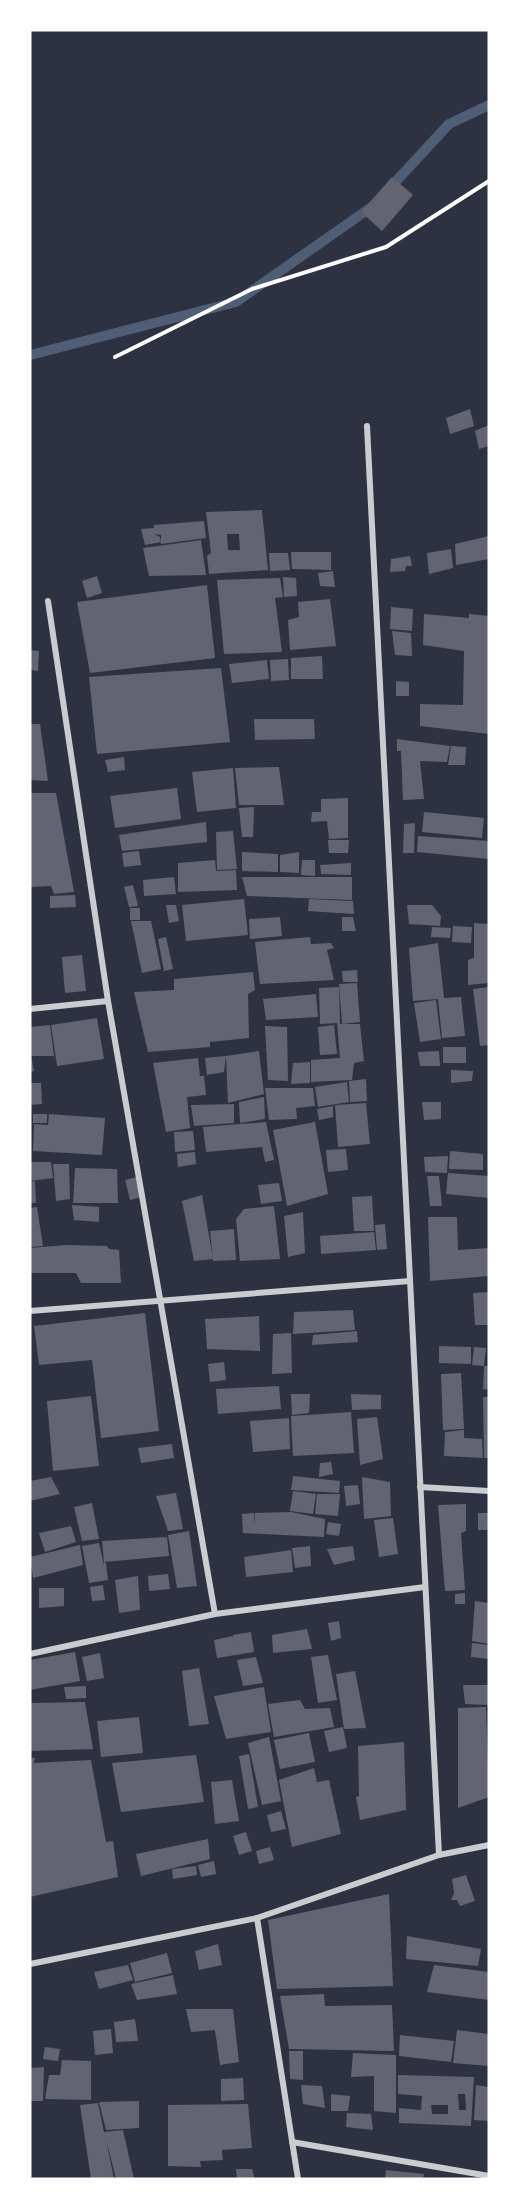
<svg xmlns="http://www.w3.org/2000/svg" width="519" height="2209" font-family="Figtree,sans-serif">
  <rect width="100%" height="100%" fill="#2d3142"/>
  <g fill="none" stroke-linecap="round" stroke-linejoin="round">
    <g stroke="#4f5d75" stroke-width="10">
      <path d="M388,190l61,-66 40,-19"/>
      <path d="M30,355l206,-53 137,-96"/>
    </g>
  </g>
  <g fill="#626471" fill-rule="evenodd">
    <path d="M392,177l21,18 -31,36 -21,-19z"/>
    <path d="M470,409l4,17 -24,8 -4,-16z"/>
    <path d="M489,425v21l-10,3 -4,-18z"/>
    <path d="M262,510l6,60 -59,4 -2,-18 4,-3 -5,-41zM227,534h12l1,16h-12z"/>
    <path d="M204,521l2,17 -45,6v-9l-7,-1 6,3 1,5 -16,3 -4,-16 13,-1v-3z"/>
    <path d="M489,536v23l-33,6 -1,-21z"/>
    <path d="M201,540l5,35 -57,1 -6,-28z"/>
    <path d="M451,549l2,19 -24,6 -2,-21z"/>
    <path d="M291,552h40v18l-39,-1z"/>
    <path d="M269,553h19l2,17 -20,1z"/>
    <path d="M410,556l2,10h-6l-1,5 -15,1 1,-13z"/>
    <path d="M333,571l2,16 -15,-1 -2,-13z"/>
    <path d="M97,576l5,17 -15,5 -5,-17z"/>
    <path d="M283,577l13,1 1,18 -13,1z"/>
    <path d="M280,578l3,19 -8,1 7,54 -58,2 -7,-74z"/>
    <path d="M207,585l8,73 -125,15 -13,-71z"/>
    <path d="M330,599l6,47 -46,4 -2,-30 11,-3 -1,-15z"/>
    <path d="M391,607l22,2 -1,22 -22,-2z"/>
    <path d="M424,614l45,4v-4l20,2v118l-69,-8v-22l43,1 1,-54 -41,-6z"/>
    <path d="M392,631l19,2 1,23 -17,-1z"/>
    <path d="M30,650l9,1 -1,20 -8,-1z"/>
    <path d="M322,656l1,23h-32v-21z"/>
    <path d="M288,659l1,21 -18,1 -1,-21z"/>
    <path d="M267,660l2,19 -37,4 -3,-19z"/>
    <path d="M221,668l9,74 -133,12 -8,-77z"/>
    <path d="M396,681l13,1v14h-13z"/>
    <path d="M254,719h60l1,20 -60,1z"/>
    <path d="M30,724h10l8,57 -18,-1z"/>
    <path d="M397,739l53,7 -3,16 -27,-1 4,38 -21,1 -2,-49h-4z"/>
    <path d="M451,746l15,1 -1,18h-17z"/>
    <path d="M124,757l1,13 -17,2 -3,-12z"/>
    <path d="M279,767l5,38h-45l-4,-37z"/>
    <path d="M233,768l3,40 -39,4 -5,-40z"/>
    <path d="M177,788l4,31 -66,9 -5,-32z"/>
    <path d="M30,793h26l18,99 -20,2 -3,-8 -21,1z"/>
    <path d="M348,798v40l-19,1 -2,-18 -16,1 1,-10h9v-13z"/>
    <path d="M254,807l-1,30h-11l-3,-29z"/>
    <path d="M424,812l60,6 -2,20 -60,-6z"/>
    <path d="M206,822l1,20 -85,9 -3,-16z"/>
    <path d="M415,823l-1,30h-11l1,-29z"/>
    <path d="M233,831l4,38 -20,1 -1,-38z"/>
    <path d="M418,836l71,5v18l-72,-7z"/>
    <path d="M328,840h21l-1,13h-19z"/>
    <path d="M139,851l2,14 -17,2 -2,-14z"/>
    <path d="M242,852l36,2v18l-36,-1z"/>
    <path d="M299,852v21l-19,-1v-17z"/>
    <path d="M215,860l1,11 20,-1 1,20 -59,2v-29z"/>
    <path d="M302,860h13v16l-14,-1z"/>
    <path d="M351,863v12l-30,-1 -1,-9z"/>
    <path d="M174,877l2,17 -32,2 -1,-16z"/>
    <path d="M242,877h110v23l-105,-4z"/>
    <path d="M133,885l5,21 -9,1 -5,-20z"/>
    <path d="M75,895l1,12 -26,1v-12z"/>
    <path d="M244,899l4,36 -62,6 -4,-36z"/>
    <path d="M309,899l44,2 1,13 -46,-3z"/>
    <path d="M166,905h10l3,16 -10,2z"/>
    <path d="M407,905h25l9,11 -1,10 -31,-2z"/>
    <rect x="130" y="908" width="10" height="12"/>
    <path d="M280,917l2,19 -32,3 -1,-20z"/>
    <path d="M342,917h11l3,14h-14z"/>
    <path d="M131,921h20l10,48 -19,4z"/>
    <path d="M474,923l15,1v59l-21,2v-25l6,-2z"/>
    <path d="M453,926l19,1 -1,16 -19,-1z"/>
    <path d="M432,927l19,1 -1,10 -19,-1z"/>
    <path d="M166,937l7,32 -9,2 -6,-32z"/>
    <path d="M310,937l1,7 20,-1 3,5 -7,2 7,30 -74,4 -5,-42z"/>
    <path d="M438,943l6,55 17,-1 4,39 -23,2 -4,-39 -25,2 -4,-53z"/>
    <path d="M82,955l4,36 -21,2 -3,-36z"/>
    <path d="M357,970l1,12h-15l-1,-11z"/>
    <path d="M253,972l2,18 -7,4 1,44 -39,4v5l-62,5 -14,-60 40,-2v-11z"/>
    <path d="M357,983l3,39 -18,2 -3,-40z"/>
    <path d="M339,987l1,37h20l4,37 -10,2 -2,17 -41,2v-22l29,-2 -3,-35 -17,1 -1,-36z"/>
    <path d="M489,987v58l-9,1 -7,-57z"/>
    <path d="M316,994l2,23 -52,3 -3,-21z"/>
    <path d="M436,1000l5,39 -21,3 -6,-39z"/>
    <path d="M97,1018l7,41 -47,7 -6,-41z"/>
    <path d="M50,1025l4,31h-23l3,15 -4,1v-45z"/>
    <path d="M334,1025l3,29 -17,1 -2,-28z"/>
    <path d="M265,1026l22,1 1,54 -20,-1z"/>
    <rect x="443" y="1047" width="23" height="16"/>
    <path d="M259,1051l5,43 -36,9 -2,-47z"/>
    <path d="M439,1051l1,15h-20l-2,-14z"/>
    <path d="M226,1056l-2,16 -17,3 -2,-17z"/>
    <path d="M198,1058l2,18h4l2,19 -19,2 3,31 -24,4 -13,-69z"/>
    <path d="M310,1062v21l-19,1 2,-21z"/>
    <path d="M451,1070l22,1 -1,10 -21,2z"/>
    <path d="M366,1079l1,22 -17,1 -1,-21z"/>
    <path d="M347,1082l2,20 -31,5 -3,-20z"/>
    <path d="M30,1083h11l1,21 -12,1z"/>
    <path d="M265,1088h48l2,18 -19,2 1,11 -28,1z"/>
    <path d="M264,1097l1,22 -25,4 -1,-21z"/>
    <path d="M422,1102h19v17l-17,1z"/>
    <path d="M366,1103l4,41 -32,3 -3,-42z"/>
    <path d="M234,1104v19l-40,3 -3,-21z"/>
    <path d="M333,1106v11l-14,3 -2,-11z"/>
    <rect x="33" y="1114" width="14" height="9"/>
    <path d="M49,1114l56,4 -3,37 -69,-4 1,-27 14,1z"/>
    <path d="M266,1122l8,38 -9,2 -3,-15 -56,5 -3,-25z"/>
    <path d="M315,1122l13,72 -41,12 -14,-76z"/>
    <path d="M193,1131l2,19 -20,2 -1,-20z"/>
    <path d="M346,1149l2,21 -20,2 -2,-22z"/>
    <path d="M450,1151l33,3v16l-34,-1z"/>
    <path d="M195,1152l1,12 -18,3 -1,-13z"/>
    <path d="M448,1156l-1,17 -22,-1 -1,-15z"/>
    <path d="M30,1162h21l2,16 -23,3z"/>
    <path d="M53,1164h16l1,35 -14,2z"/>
    <path d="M75,1168l42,1 1,34h-45z"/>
    <path d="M448,1173l41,3v22l-43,-4z"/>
    <path d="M140,1176l5,20 -15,4 -5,-20z"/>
    <path d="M427,1176h12l3,30h-12z"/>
    <path d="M35,1181l1,22h-6v-21z"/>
    <path d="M279,1183l3,18 -21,3 -3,-19z"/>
    <path d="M202,1195l11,64 -19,2 -12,-60z"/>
    <path d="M372,1196l2,35h-20l-2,-34z"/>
    <path d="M72,1205l27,2v15l-25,-2z"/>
    <path d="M274,1206l6,53 -40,2 -4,-42 8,-10z"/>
    <path d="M37,1207l6,39 -13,1v-39z"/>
    <path d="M303,1212l2,41 -17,4 -4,-41z"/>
    <path d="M428,1217h29l1,33 31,-2v28l-59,5z"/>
    <path d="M385,1224l2,25 -10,1 -2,-25z"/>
    <path d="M234,1229l2,31 -23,1 -3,-30z"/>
    <path d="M374,1232l2,18 -55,4 -1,-18z"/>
    <path d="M66,1245l41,1 2,3 10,1 2,33h-40l-5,-10h-46v-25z"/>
    <path d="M489,1292v33h-14l-2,-32z"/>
    <path d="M353,1310l2,20 -62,4 1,-22z"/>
    <path d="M145,1313l14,118 -58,7 -9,-78 -53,5 -5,-39z"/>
    <path d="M259,1316l1,35 -53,-2 -2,-30z"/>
    <path d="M357,1331l1,11 -46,3 1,-10z"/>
    <path d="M291,1333l1,40 -20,1 1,-40z"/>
    <path d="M439,1346l32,1v17l-32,-1z"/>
    <path d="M474,1347l12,1 -2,18 -12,-1z"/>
    <path d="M224,1362l2,18 -16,2 -2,-18z"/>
    <path d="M484,1366h5v24l-6,-1z"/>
    <path d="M461,1373l3,56 -21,1 -2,-56z"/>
    <path d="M279,1386l2,23 -63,5 -2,-25z"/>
    <path d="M291,1394h19l-1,19 -17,2z"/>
    <path d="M351,1394l30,1v14l-29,1z"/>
    <path d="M91,1396l8,70 -46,5 -6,-70z"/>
    <path d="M483,1397h6v61h-5z"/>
    <path d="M351,1412l3,41 -61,3 -2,-40z"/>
    <path d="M377,1417l6,42 -23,6 -3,-46z"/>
    <path d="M289,1418l1,31 -37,3 -3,-31z"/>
    <path d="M464,1430v8l18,1 1,19 -39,-2 1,-24z"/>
    <path d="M172,1444l2,14 -33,5 -3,-15z"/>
    <path d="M331,1462l2,12 -14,3 1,-14z"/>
    <path d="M293,1476l47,5 -1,12 -48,-3z"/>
    <path d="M51,1477l9,17 -30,7v-20z"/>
    <path d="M362,1477l28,5 1,34 -27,3z"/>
    <path d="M358,1485l2,19 -14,2 -2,-20z"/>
    <path d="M293,1491l23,3 -3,20 -23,-3z"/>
    <path d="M176,1493l7,36 -15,2 -12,-35z"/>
    <path d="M317,1494h23l-2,22 -23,-2z"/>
    <path d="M92,1503l7,36 -17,2 -8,-34z"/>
    <path d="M466,1504v27l-5,2 4,57 -20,1 -7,-86z"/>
    <path d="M291,1512l34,7 -1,18 -81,-4 -1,-19 12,-1 1,11v-11z"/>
    <rect x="478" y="1513" width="11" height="17"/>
    <path d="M393,1518l5,36 -19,3 -5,-37z"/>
    <path d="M328,1522l13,2 -2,12 -13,-2z"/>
    <path d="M71,1526l5,16 -31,10 -6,-19z"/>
    <path d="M189,1531l8,55 -20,2 -9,-53z"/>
    <path d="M167,1537l2,19 -65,6 -2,-21z"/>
    <path d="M99,1543l5,22v-3l2,1 2,17 -19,3 -7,-37z"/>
    <path d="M80,1545l3,20 -50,13 -3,-21z"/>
    <path d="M310,1546l1,20 -16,2 -3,-20z"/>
    <path d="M353,1546l2,14 -21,5 -7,-16z"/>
    <path d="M291,1550l2,22 -47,5 -2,-20z"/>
    <path d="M168,1574l2,15 -21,2 -1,-15z"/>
    <path d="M138,1576l2,34 -21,3 -4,-33z"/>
    <path d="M103,1585l2,15 -13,1 -2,-14z"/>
    <path d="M39,1588h25v18l-25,2z"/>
    <path d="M465,1593v11h-10v-10z"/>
    <path d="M475,1601l14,2v41l-17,-3z"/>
    <path d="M339,1621l2,17 -10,3 -3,-18z"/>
    <path d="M307,1629l5,20 -39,4 -1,-18z"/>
    <path d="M251,1632l3,20 -37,6 -3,-18 19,-4 2,9 -2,-10z"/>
    <path d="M472,1643l17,2v14l-18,-2z"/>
    <path d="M75,1652l5,29 -50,9v-30z"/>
    <path d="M100,1653l4,25 -17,3 -5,-24z"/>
    <path d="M328,1655l9,45 -19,3 -7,-46z"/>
    <path d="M256,1657l7,26 -20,3 -6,-26z"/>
    <path d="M199,1668l10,56 -20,2 -7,-55z"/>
    <path d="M355,1671l11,57 -22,1 -8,-55z"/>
    <path d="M463,1685h26v20l-24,-1z"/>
    <path d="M86,1686v12l-20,1 -2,-12z"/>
    <path d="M264,1687l7,45 -45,7 -12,-43z"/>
    <path d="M300,1700l5,9 25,-1 4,19 -60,10 -6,-33z"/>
    <path d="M85,1702l8,47 -63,2v-48z"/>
    <path d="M486,1707l3,90 -31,11v-100z"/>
    <path d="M139,1717l4,36 -42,4 -4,-36z"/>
    <path d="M343,1727l4,21 -18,4 -5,-21z"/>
    <path d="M309,1733l6,29 -35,7 -6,-29z"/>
    <path d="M269,1737l12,64 -19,4 -14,-62z"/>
    <path d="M404,1742l2,68 -46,10 -4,-23 3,-1 -1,-50z"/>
    <path d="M249,1754l9,53 -10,2 -9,-53z"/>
    <path d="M196,1755l8,47 -83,10 -9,-49z"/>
    <path d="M30,1758h5l-1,5 57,-3 15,82 7,-1 5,36 -88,20z"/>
    <path d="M314,1768l3,14 12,-2 12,54 -49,13 -13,-67z"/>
    <path d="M232,1780l7,41 -24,3 -4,-42z"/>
    <path d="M281,1811l5,18 -15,3 -4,-17z"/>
    <path d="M246,1832l6,19 -13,4 -6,-19z"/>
    <path d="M208,1839l2,20 -69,17 -5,-22z"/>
    <path d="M270,1847l4,13 -15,4 -3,-13z"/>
    <path d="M214,1861l2,13 -15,3 -3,-12z"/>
    <path d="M196,1866l1,9 -24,4 -1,-10z"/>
    <path d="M466,1875l9,26 -15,5 -3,-6h-6l3,-7 -2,-14z"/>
    <path d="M389,1894l4,92 -116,3 -9,-69z"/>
    <path d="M407,1936l74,13 -3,17 -72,-7z"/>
    <path d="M218,1944l4,21 -23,5 -4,-19z"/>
    <path d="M167,1953l5,20 -37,9 -5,-19z"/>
    <path d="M128,1965l5,15 -34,9 -5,-17z"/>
    <path d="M434,1965l55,7v28l-62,-8z"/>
    <path d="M173,1975l4,19 -40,6 -6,-16z"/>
    <path d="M324,1994l1,12 67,-1 2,46 -105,-2 -9,-53z"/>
    <path d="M186,2009h47l6,53 -19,3 -5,-35 -24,2z"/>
    <path d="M135,2019l3,22 -22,1 -2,-20z"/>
    <path d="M111,2029l2,24 -18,2 -2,-24z"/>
    <path d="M457,2030l32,4v32l-36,-3z"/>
    <path d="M400,2035l54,6 -3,21 -52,-6z"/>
    <path d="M45,2047l15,2 -2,12 -15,-2z"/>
    <path d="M289,2051h14v29l-13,-1z"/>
    <path d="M353,2053l43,2v58l-22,-2v-35l-23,1z"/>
    <path d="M62,2060l29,1v39l-46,-1 4,-24h11z"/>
    <path d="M44,2067l-1,34h-13v-33z"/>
    <path d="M398,2075l76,2 -3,49 -72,-3v-15l22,2 1,-14 -24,-2zM458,2094h7l1,16h-7zM431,2105h17v9h-16z"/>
    <path d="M243,2078l1,22 -23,1v-22z"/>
    <path d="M301,2085l21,1 3,22 -22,-4z"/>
    <path d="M476,2085l13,2v34l-15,-1z"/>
    <path d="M331,2094l19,2 -2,15h-17z"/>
    <path d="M139,2101v27l-33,2 -7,-28z"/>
    <path d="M98,2103l6,29 19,-2 11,49h-18l-10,-40 8,40h-23l-11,-74z"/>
    <path d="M248,2104l4,44 -30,2 1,10 -23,1 1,6 -33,-1v-61z"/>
    <path d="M347,2113l24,1 2,16 -27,-3z"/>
    <path d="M236,2169h16l3,10h-18z"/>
    <path d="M386,2170l38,4 -1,5h-38z"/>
  </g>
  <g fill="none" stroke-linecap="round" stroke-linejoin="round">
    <path stroke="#fff" stroke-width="4" d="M115,357l137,-68 134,-42 103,-66"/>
    <g stroke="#caccd0" stroke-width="6">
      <path d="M367,426l72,1429"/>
      <path d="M48,601l60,400 107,613"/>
      <path d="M30,1009l78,-8"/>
      <path d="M30,1311l380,-30"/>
      <path d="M420,1487l69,4"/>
      <path d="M30,1654l185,-40 210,-27"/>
      <path d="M257,1918l41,261"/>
      <path d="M30,1964l227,-46 182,-63 50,-10"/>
      <path d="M292,2142l197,34"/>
    </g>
  </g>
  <rect width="519" height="2209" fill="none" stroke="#ffffff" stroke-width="63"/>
</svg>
